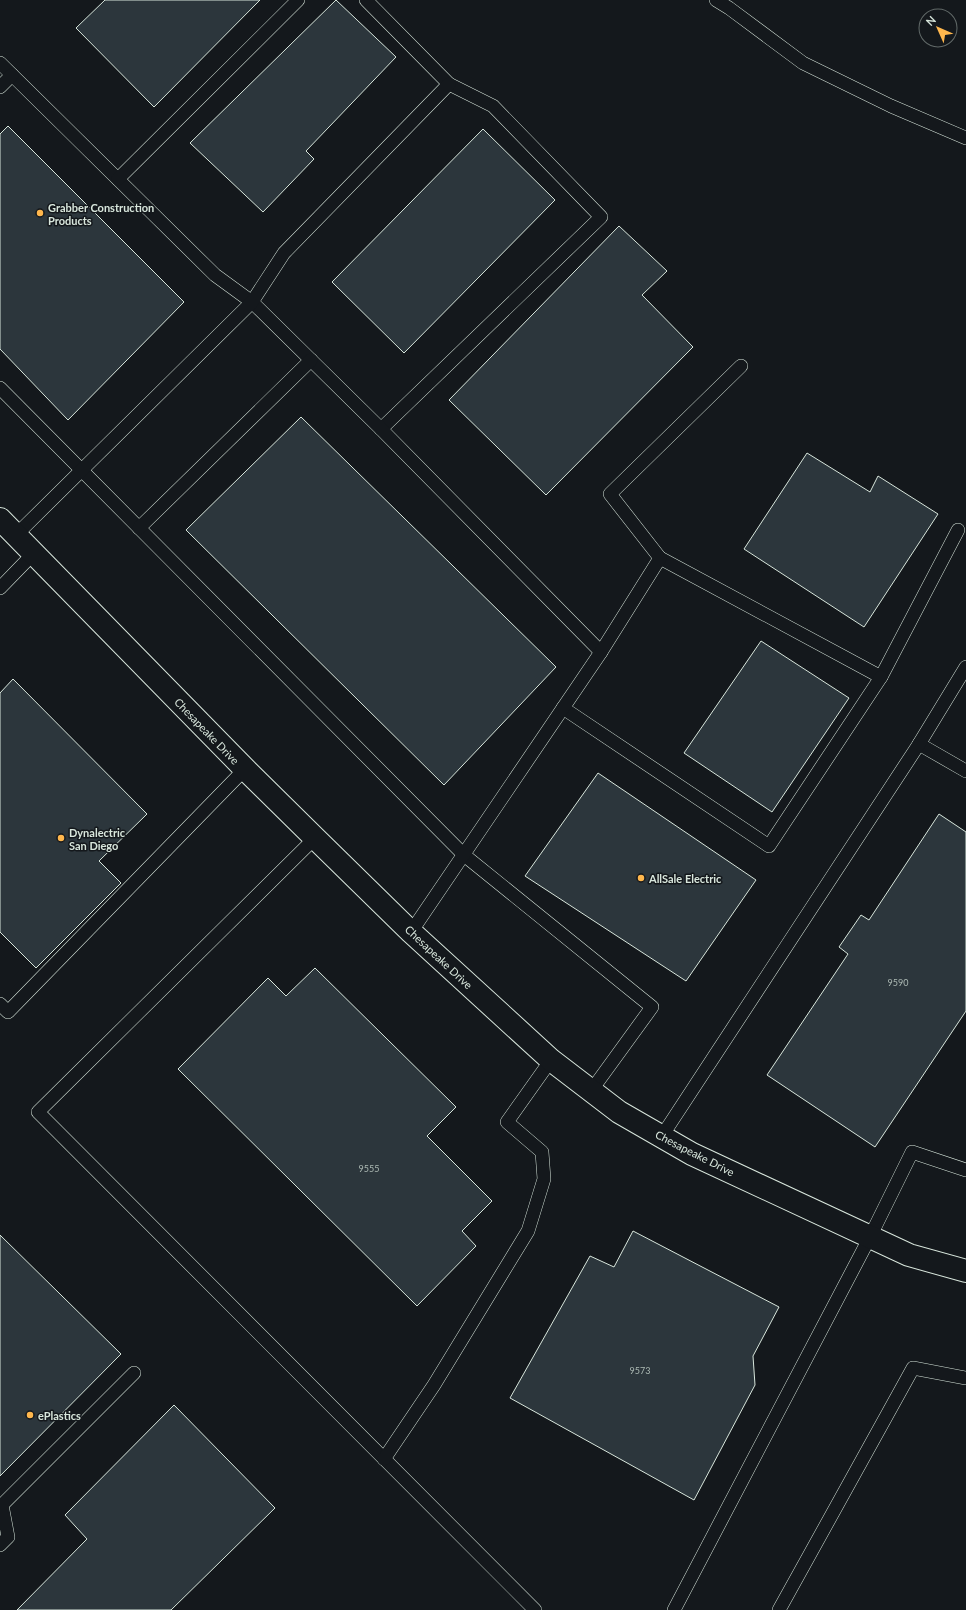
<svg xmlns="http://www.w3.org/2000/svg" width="966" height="1610" font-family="Lato,sans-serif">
  <rect width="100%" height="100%" fill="#14181c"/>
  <g fill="#2c363c" stroke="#d8e6dc">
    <path d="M105,0h155l-106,107 -78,-79z"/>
    <path d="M336,0l60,57 -90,94 8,8 -51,53 -73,-69z"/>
    <path d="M8,126l176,176 -116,118 -68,-71v-215z"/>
    <path d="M483,129l72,71 -151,153 -72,-71z"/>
    <path d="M619,226l48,45 -25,24 51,52 -147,148 -97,-95z"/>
    <path d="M301,417l255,250 -112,118 -258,-255z"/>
    <path d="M807,453l63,39 8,-16 60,38 -74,113 -120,-78z"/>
    <path d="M761,641l88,57 -77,114 -88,-59z"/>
    <path d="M13,679l134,135 -48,47 22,22 -85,85 -36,-36v-239z"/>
    <path d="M598,773l158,107 -70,101 -161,-105z"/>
    <path d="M939,814l27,18v179l-91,136 -108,-72 81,-121 -9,-7 22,-32 8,5z"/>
    <path d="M315,968l141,139 -29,29 65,65 -30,30 14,15 -59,60 -239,-237 90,-91 18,18z"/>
    <path d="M633,1231l146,76 -26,49 2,29 -61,115 -184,-102 80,-142 24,11z"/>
    <path d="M0,1235l121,119 -121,122z"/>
    <path d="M174,1405l101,103 -104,102h-154l70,-71 -22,-24z"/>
  </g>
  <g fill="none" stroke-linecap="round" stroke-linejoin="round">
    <g stroke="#d8e6dc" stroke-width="14">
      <g id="service">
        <path d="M366,0l83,84 44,22 108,111 -220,212"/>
        <path d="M716,0l13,8 74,55 88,43 75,32"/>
        <path d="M0,63l215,212 37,27 129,127 220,223"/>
        <path d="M0,87l12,-12"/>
        <path d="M118,179l180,-179"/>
        <path d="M0,388l464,467 188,152 -61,84"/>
        <path d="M139,528l172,-168"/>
        <path d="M16,535l236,-233 32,-49 165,-169"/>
        <path d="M660,558l221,119 77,-147"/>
        <path d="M0,588l34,-35"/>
        <path d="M563,708l206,138 112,-169"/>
        <path d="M919,744l47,27"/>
        <path d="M315,838l-277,274 497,498"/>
        <path d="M411,932l190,-280 59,-94 -50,-64 131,-128"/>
        <path d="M0,1004l8,8 237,-243"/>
        <path d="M662,1136l257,-392 47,-77"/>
        <path d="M384,1459l50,-74 94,-154 16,-52 -2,-27 -35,-30 44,-62"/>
        <path d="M0,1545l8,-8 -6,-32 132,-132"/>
        <path d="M674,1610l196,-373 42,-85 54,18"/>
        <path d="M779,1610l134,-242 53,10"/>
      </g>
    </g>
    <g stroke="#d8e6dc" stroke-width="24">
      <path id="tertiary" d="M0,519l245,250 70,69 96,94 140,128 68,52 73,42 217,101 57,16"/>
    </g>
    <use href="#service" stroke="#14181c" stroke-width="13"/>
    <use href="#tertiary" stroke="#14181c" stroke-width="22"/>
  </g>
  <g fill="#ffb74d" stroke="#14181c" stroke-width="1.5">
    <circle cx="40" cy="213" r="4"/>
    <circle cx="61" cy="838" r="4"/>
    <circle cx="641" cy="878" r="4"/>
    <circle cx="30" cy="1415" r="4"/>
  </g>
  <g text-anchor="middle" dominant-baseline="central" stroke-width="3" stroke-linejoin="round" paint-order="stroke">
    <g font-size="9" fill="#adbab4">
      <text x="898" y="982">9590</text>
      <text x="369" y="1168">9555</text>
      <text x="640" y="1370">9573</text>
    </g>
    <g font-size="11" font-weight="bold" fill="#d8e6dc" stroke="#14181c" text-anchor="start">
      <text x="48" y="207">Grabber Construction<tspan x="48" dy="13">Products</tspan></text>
      <text x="69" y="832">Dynalectric<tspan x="69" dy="13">San Diego</tspan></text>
      <text x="649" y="878">AllSale Electric</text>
      <text x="38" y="1415">ePlastics</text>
    </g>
    <g font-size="11" fill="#d8e6dc" stroke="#14181c">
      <text transform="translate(207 731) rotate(46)">Chesapeake Drive</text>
      <text transform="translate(439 957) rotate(43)">Chesapeake Drive</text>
      <text transform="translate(695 1153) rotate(27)">Chesapeake Drive</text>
    </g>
  </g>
  <g transform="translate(938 28) rotate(315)"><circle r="19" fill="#14181c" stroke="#626a69"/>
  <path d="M0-3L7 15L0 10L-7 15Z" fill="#ffb74d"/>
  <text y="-6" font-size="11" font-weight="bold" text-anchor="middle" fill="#d8e6dc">N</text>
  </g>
</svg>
